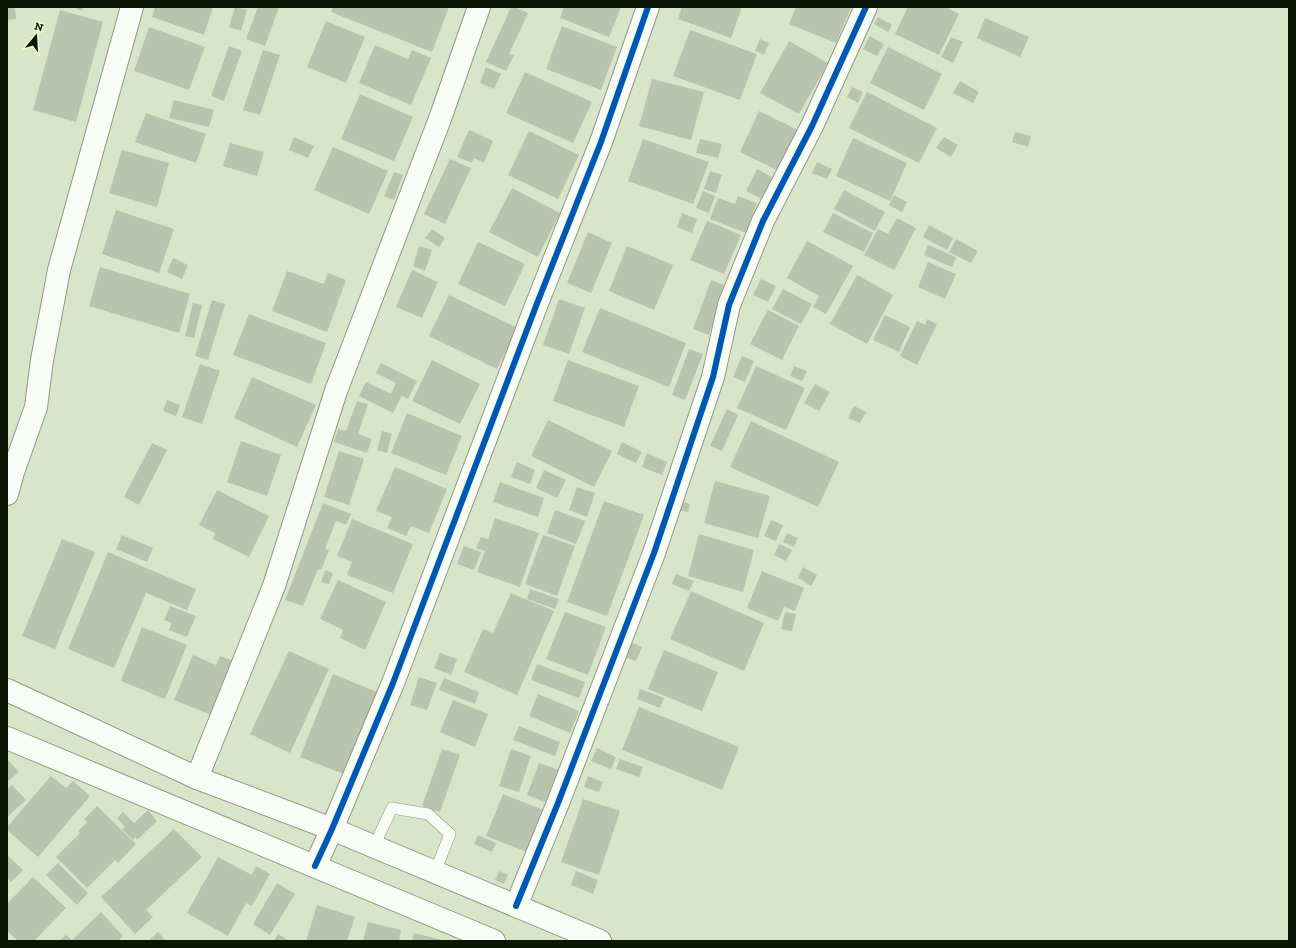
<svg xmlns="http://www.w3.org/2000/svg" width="1296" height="948" font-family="'Zilla Slab',serif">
  <rect width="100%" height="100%" fill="#d9e5c9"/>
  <g fill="#bac3ae">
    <path d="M15,7l1,12 -9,1v-12z"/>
    <path d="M72,7h12l-2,4z"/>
    <path d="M155,7h58l-9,28 -52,-18z"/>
    <path d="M235,7l12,3 -6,21 -12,-4z"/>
    <path d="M258,7h21l-14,39 -19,-7z"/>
    <path d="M333,7h116l-17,45 -101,-40z"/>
    <path d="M511,7h4l13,6 -19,41 5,1 -8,16 -20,-9z"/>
    <path d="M564,7h57l-12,30 -49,-19z"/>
    <path d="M682,7h60l-11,31 -53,-19z"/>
    <path d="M796,7h55l-15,36 -47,-19z"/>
    <path d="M908,7h37l14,7 -20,41 -44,-21z"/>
    <path d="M60,10l43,12 -27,100 -43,-12z"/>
    <path d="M878,17l14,8 -4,7 -14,-8z"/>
    <path d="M985,18l44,19 -9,20 -43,-19z"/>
    <path d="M326,21l39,16 -19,46 -39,-16z"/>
    <path d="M562,26l55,21 -16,43 -55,-21z"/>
    <path d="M149,27l56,20 -16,43 -55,-19z"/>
    <path d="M690,30l67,24 -17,46 -67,-24z"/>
    <path d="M870,36l14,8 -7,12 -14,-7z"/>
    <path d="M951,37l12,5 -10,21 -12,-6z"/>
    <path d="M760,39l9,4 -5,12 -9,-4z"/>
    <path d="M789,41l39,22 -29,51 -39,-21z"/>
    <path d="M375,45l33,14 4,-9 19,8 -20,47 -52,-22z"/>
    <path d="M229,46l13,5 -18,50 -13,-5z"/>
    <path d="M888,47l54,27 -18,36 -54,-27z"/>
    <path d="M263,50l17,5 -20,60 -17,-5z"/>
    <path d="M486,67l15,7 -7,15 -14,-6z"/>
    <path d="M525,72l67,30 -19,41 -67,-30z"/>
    <path d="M652,79l52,13 -13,48 -52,-14z"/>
    <path d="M960,81l19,11 -6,11 -20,-10z"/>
    <path d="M852,87l11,5 -5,11 -11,-6z"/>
    <path d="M867,92l70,36 -18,35 -70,-35z"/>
    <path d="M360,94l53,23 -19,44 -53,-22z"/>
    <path d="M174,100l40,10 -5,17 -40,-9z"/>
    <path d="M759,111l39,19 -19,41 -39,-19z"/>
    <path d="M146,113l60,21 -10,29 -61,-21z"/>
    <path d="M469,130l24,11 -9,22 -10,-5 -2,5 -15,-6z"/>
    <path d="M529,131l50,24 -21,44 -50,-24z"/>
    <path d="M1015,132l16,4 -3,11 -16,-5z"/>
    <path d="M294,137l20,9 -6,12 -19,-8z"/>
    <path d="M944,137l14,8 -7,12 -15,-9z"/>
    <path d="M853,138l54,25 -17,38 -54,-25z"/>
    <path d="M643,139l66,23 -16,42 -65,-23z"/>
    <path d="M700,139l22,5 -4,14 -22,-5z"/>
    <path d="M230,143l34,9 -7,24 -34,-10z"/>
    <path d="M333,147l55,24 -19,43 -55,-24z"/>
    <path d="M122,150l47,13 -12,44 -48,-14z"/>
    <path d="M450,159l21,9 -26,56 -21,-10z"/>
    <path d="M817,162l15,7 -5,10 -15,-6z"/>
    <path d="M757,169l22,12 -11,21 -22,-11z"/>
    <path d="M710,171l12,4 -6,18 -12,-4z"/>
    <path d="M394,172l9,3 -9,25 -10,-4z"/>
    <path d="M512,188l48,25 -22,44 -49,-25z"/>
    <path d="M844,190l41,22 -10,19 -41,-22z"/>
    <path d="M703,191l12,5 -6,17 -13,-5z"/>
    <path d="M894,195l13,7 -5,10 -13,-7z"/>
    <path d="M738,196l19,7 -11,30 -36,-14 8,-21 17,6z"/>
    <path d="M116,210l58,19 -15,44 -57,-19z"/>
    <path d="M682,213l15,6 -5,14 -15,-6z"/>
    <path d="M833,213l40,20 -9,19 -41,-20z"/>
    <path d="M897,218l19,10 -22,42 -30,-15 14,-26 10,5z"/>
    <path d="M707,221l34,14 -17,39 -34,-14z"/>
    <path d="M929,225l24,13 -6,12 -24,-13z"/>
    <path d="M432,229l13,9 -6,9 -14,-9z"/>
    <path d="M588,232l24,11 -21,50 -24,-10z"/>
    <path d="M956,239l22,12 -7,12 -22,-11z"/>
    <path d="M807,241l46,25 -27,48 -13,-7 6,-11 -32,-18z"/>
    <path d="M478,242l47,22 -20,42 -47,-22z"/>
    <path d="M928,245l28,12 -4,10 -28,-12z"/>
    <path d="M419,246l13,4 -7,21 -12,-5z"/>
    <path d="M627,246l46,19 -19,45 -45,-19z"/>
    <path d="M173,258l15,7 -6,14 -15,-7z"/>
    <path d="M928,262l28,12 -11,25 -27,-12z"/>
    <path d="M100,267l90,27 -11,39 -90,-27z"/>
    <path d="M412,270l26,12 -16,36 -26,-11z"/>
    <path d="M287,271l37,13 4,-11 18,7 -19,52 -55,-21z"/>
    <path d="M857,275l36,20 -26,49 -37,-20z"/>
    <path d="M761,279l15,7 -8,16 -15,-7z"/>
    <path d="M711,280l16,6 -18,49 -16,-6z"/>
    <path d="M783,289l29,15 -11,20 -29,-15z"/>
    <path d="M449,295l69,33 -21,41 -68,-33z"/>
    <path d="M559,299l26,9 -16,46 -26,-9z"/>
    <path d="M212,300l13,4 -17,56 -13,-4z"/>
    <path d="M193,303l9,2 -8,33 -9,-2z"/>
    <path d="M600,308l86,35 -17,44 -87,-35z"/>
    <path d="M768,310l31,16 -17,34 -32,-16z"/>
    <path d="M249,314l77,29 -15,41 -78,-29z"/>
    <path d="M885,315l25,12 -11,25 -26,-12z"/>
    <path d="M927,319l10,5 -20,41 -17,-9 17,-35 8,4z"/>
    <path d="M689,349l14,5 -18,46 -13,-5z"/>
    <path d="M742,356l12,5 -9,21 -12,-5z"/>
    <path d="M432,360l48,24 -20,40 -48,-23z"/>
    <path d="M568,360l71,26 -15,41 -71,-26z"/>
    <path d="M381,363l36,18 -9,18 -6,-3 -9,17 -34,-17 7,-14 25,12 5,-11 -20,-10z"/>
    <path d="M200,364l20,7 -18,53 -20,-7z"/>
    <path d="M756,366l49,22 -19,42 -49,-22z"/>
    <path d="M794,366l13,5 -5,10 -12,-5z"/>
    <path d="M252,377l64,28 -19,42 -63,-29z"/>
    <path d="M815,384l15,8 -11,19 -15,-8z"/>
    <path d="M167,400l13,5 -4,11 -13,-5z"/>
    <path d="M357,401l11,3 -10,30 14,5 -5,14 -33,-11 4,-13 8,2z"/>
    <path d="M854,406l12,6 -6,11 -12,-5z"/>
    <path d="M727,409l11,6 -16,36 -12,-5z"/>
    <path d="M407,413l55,23 -16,39 -55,-22z"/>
    <path d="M548,420l64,31 -18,36 -63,-31z"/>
    <path d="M751,421l88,41 -21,45 -88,-40z"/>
    <path d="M382,431l10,3 -5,19 -10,-3z"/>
    <path d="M241,441l40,14 -14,41 -40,-14z"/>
    <path d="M622,442l20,10 -6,11 -19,-9z"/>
    <path d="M152,443l15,7 -28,55 -15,-8z"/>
    <path d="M339,451l25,8 -15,46 -25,-8z"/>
    <path d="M647,453l20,9 -5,13 -20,-8z"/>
    <path d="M517,462l18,8 -5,14 -19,-7z"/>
    <path d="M395,467l52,22 -18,44 -18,-7 -5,10 -19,-8 5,-11 -16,-6z"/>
    <path d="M544,470l22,10 -9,18 -21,-10z"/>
    <path d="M715,481l55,15 -12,42 -54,-15z"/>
    <path d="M500,482l44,16 -6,19 -45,-15z"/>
    <path d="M577,487l18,6 -8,24 -18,-7z"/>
    <path d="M217,490l52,26 -20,41 -36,-18 2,-6 -16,-8z"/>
    <path d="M604,501l40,14 -37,101 -40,-14z"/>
    <path d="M680,501l10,3 -2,8 -10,-2z"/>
    <path d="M323,503l28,11 -5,11 -10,-4 -11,28 4,1 -8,20 -3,-1 -15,37 -18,-6z"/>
    <path d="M555,510l30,11 -9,23 -29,-11z"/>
    <path d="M495,518l44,15 -19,54 -43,-15 8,-21 -9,-3 5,-11 7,2z"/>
    <path d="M352,519l61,25 -20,49 -46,-18 5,-13 -15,-6z"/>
    <path d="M771,520l12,5 -7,16 -12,-5z"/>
    <path d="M787,533l11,5 -4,9 -11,-5z"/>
    <path d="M699,534l55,16 -11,42 -55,-16z"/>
    <path d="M122,535l31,13 -6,14 -31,-13z"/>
    <path d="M543,535l32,11 -18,50 -32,-12z"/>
    <path d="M62,539l33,13 -40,97 -33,-13z"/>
    <path d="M779,544l13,6 -6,11 -12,-6z"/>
    <path d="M464,546l17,6 -7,18 -17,-6z"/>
    <path d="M108,552l88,37 -9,21 -41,-17 -32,75 -46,-19z"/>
    <path d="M803,567l14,8 -6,11 -13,-8z"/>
    <path d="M325,570l8,3 -4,11 -8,-2z"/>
    <path d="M762,571l42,17 -9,23 -11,-4 -6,14 -31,-13z"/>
    <path d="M676,574l18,7 -5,10 -17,-7z"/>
    <path d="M338,580l48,22 -21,48 -25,-12 3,-8 -23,-11z"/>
    <path d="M530,589l29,10 -4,10 -28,-10z"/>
    <path d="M691,591l73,32 -20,48 -74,-32z"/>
    <path d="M511,593l43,18 -37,84 -53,-23 19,-43 10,4z"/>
    <path d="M170,606l26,10 -9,21 -18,-7 3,-7 -8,-3z"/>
    <path d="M565,612l41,15 -18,48 -42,-16z"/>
    <path d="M785,612l11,2 -4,17 -11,-2z"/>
    <path d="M142,627l45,18 -22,54 -44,-18z"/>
    <path d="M630,642l12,5 -6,14 -11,-4z"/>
    <path d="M664,650l54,22 -16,39 -54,-22z"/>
    <path d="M289,651l40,18 -39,84 -40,-19z"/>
    <path d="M440,653l17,6 -6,16 -17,-7z"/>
    <path d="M193,655l23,10 4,-9 17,6 -23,54 -40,-16z"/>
    <path d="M537,664l48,18 -6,16 -48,-18z"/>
    <path d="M333,674l44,18 -33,82 -44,-17z"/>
    <path d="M419,677l18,6 -10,27 -17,-5z"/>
    <path d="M444,678l35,14 -4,12 -36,-14z"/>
    <path d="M640,689l24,9 -4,10 -23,-9z"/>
    <path d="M538,694l41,17 -9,22 -41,-17z"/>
    <path d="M453,700l35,14 -13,33 -35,-15z"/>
    <path d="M639,707l100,40 -17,43 -100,-40z"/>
    <path d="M519,726l41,16 -5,14 -42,-16z"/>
    <path d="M597,748l19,9 -5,12 -20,-8z"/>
    <path d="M442,749l18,6 -20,57 -18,-6z"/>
    <path d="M511,749l20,7 -12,36 -20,-6z"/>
    <path d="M7,759l12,13 -12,10z"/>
    <path d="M620,759l23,8 -4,10 -23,-8z"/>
    <path d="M539,763l20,7 -12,33 -20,-8z"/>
    <path d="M51,776l15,12 7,-7 17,15 -52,61 -31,-27v-3z"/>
    <path d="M588,776l15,6 -4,10 -15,-5z"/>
    <path d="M12,785l14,15 -19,17v-28z"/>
    <path d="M503,794l46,18 -17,42 -46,-18z"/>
    <path d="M583,799l37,12 -21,64 -38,-13z"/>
    <path d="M97,806l39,38 -18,19 -3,-3 -28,28 -31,-31 24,-24 -2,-2 9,-9 -3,-3z"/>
    <path d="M148,810l9,11 -20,19 -2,-3 -2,3 -11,-11 3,-2 -8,-9 6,-6 11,11z"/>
    <path d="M174,829l28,28 -56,53 7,7 -18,17 -34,-37z"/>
    <path d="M478,835l18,8 -4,9 -18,-8z"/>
    <path d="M8,856l15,14 -12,12 -4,-5v-20z"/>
    <path d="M218,857l34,18 4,-9 14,8 -18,32 -6,-3 -18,33 -41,-23z"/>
    <path d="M58,863l30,30 -11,12 -31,-30z"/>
    <path d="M499,871l9,4 -4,9 -9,-4z"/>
    <path d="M576,871l22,9 -5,14 -22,-9z"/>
    <path d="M33,877l33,31 -32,33h-16l-11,-10v-27z"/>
    <path d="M277,883l18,11 -25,41 -17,-11z"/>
    <path d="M317,905l38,12 -8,24h-41z"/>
    <path d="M101,912l22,24 -5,5h-59l7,-6 6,5z"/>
    <path d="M368,922l33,8 -2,11h-36z"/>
    <path d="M158,932l8,9h-18z"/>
    <path d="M414,933l28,7v1h-30z"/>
    <path d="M278,934l12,7h-16z"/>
  </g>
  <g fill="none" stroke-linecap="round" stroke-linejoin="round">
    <g stroke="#909984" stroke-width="12">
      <path id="service" d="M374,846l18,-38 36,6 22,20 -15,38"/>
    </g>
    <g stroke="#909984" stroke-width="24">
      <g id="minor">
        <path d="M7,494l6,-22 23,-65 6,-47 17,-90 73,-263"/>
        <path d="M197,778l77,-192 62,-195 105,-275 38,-109"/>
        <path d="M315,866l17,-37 61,-146 143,-377 65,-164 47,-135"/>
        <path d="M516,906l42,-103 96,-250 59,-176 16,-72 34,-84 49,-95 54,-119"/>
      </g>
    </g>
    <g stroke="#909984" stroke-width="24">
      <g id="secondary">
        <path d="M7,690l190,88 135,51 268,112"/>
        <path d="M7,738l487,203"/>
      </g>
    </g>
    <use href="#service" stroke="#f9fbf7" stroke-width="11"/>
    <use href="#minor" stroke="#f9fbf7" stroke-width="22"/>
    <use href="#secondary" stroke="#f9fbf7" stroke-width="22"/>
    <g stroke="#e7feca" stroke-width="8">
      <g id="cycleway">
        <path d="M315,866l17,-37 61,-146 143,-377 65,-164 47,-135"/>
        <path d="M516,906l42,-103 96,-250 59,-176 16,-72 34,-84 49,-95 54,-119"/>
      </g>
    </g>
    <use href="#cycleway" stroke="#0057b8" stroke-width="6"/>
  </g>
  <rect width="1296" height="948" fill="none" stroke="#0d1504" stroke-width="16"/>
  <g transform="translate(36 36) rotate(18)" stroke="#e7feca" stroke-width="3" paint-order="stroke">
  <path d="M0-3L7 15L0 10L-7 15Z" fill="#0d1504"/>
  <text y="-6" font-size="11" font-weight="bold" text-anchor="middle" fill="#0d1504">N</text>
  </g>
</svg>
